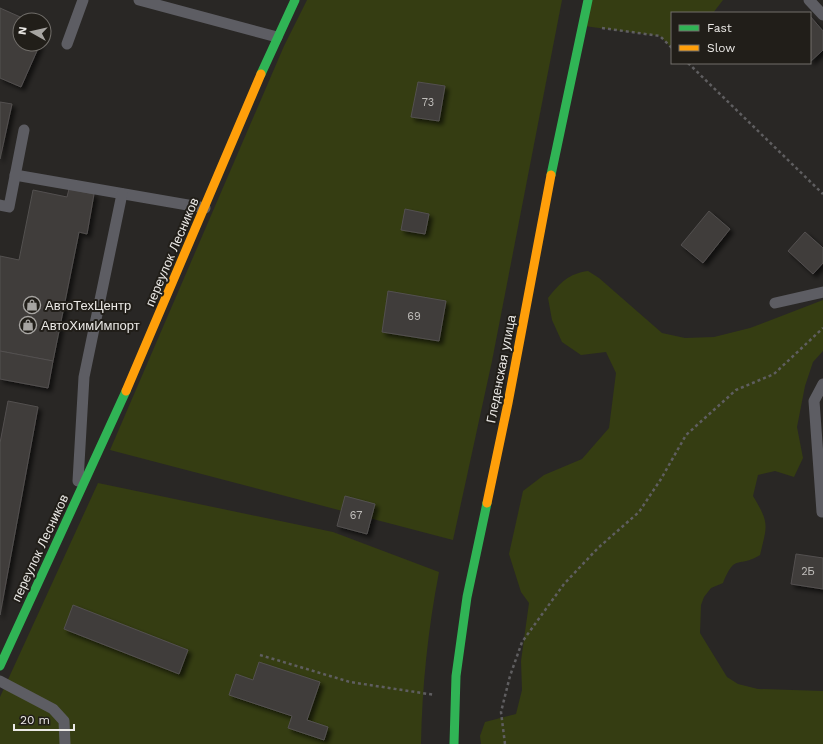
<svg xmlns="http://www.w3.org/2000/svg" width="823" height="744" font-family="'Work Sans',sans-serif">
  <defs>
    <filter id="shadow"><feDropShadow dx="3.5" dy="3.5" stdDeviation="2" flood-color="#0009"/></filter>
  </defs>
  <rect width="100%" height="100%" fill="#292725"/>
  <g fill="#353d12">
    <path d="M307,0h255l-70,361 -39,179 -343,-90 174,-404z"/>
    <path d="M588,0h135l-10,13h-41v35l-12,-12 -76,-10z"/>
    <path d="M588,271l11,7 63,55 23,5 29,-1 36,-9 73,-28v51l-10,11 -8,24 -8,41 6,31 -9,19 -19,-6 -17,4 -5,21c17,28 14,29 7,59 -23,14 -24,-3 -37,28l-12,5 -7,9 -3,8 -1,28 27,44 11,7 20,5 65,2v53h-342l-1,-8 5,-14 31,-8 6,-24 -1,-29 8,-58 -8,-11 -12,-38 14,-63 21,-16 38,-16 27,-31 7,-55 -10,-21 -25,3 -19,-13 -10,-22 -4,-22c13,-16 20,-24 40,-27z"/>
    <path d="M98,483l235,49 106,40c-11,57 -17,114 -18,172h-421v-47z"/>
  </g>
  <g fill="#3f3c3b" stroke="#53504f" filter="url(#shadow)">
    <path d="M0,8l27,12h-7v24h20l-19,43 -21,-9z"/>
    <path d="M810,16l13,15v19l-13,12z"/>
    <path d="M418,82l27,4 -6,35 -28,-4z"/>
    <path d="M0,102l12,2 -12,55z"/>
    <path d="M69,189l25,5 -7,40 -8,-2 -26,129 -53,-10v-95l19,4 14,-70 34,7z"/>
    <path d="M405,209l24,5 -4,20 -24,-4z"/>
    <path d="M709,211l21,18 -27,34 -22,-18z"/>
    <path d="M805,232l18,16v15l-10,11 -25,-23z"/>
    <path d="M388,291l58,10 -7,40 -57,-9z"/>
    <path d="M0,351l53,10 -5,27 -48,-9z"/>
    <path d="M8,401l30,6 -38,208v-172z"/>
    <path d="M345,496l30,8 -8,30 -30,-8z"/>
    <path d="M796,554l27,4v31l-32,-5z"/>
    <path d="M73,605l115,45 -9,24 -115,-45z"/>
    <path d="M259,662l61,20 -13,38 21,7 -4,13 -36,-12 4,-12 -63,-21 7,-21 17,6z"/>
  </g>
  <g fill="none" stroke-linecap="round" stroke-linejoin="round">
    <g stroke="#5f5e60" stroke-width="2.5" stroke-dasharray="3 3" stroke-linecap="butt">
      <path d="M602,28l58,8 12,12"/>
      <path d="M688,63l135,131"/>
      <path d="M260,655l90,27 85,13"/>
      <path d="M505,744l-4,-32 9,-36 12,-34 42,-58 34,-36 41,-36 22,-33 25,-44 50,-45 38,-16 49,-46"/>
    </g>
    <g stroke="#5d5d63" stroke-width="11">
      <path d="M139,0l138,37"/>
      <path d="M809,0l14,15"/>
      <path d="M67,44l16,-44"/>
      <path d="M15,175l190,33"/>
      <path d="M0,205l9,2 15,-77"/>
      <path d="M775,303l48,-11"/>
      <path d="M78,481l6,-104 38,-183"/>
      <path d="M822,512l-8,-111 9,-17"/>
      <path d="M0,681l53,28 11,12 1,23"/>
    </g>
    <g stroke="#30b455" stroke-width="9">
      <path d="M261,74l34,-74"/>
      <path d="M551,175l37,-175"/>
      <path d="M0,666l126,-275"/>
      <path d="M454,744l2,-68 11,-79 20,-94"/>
    </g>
    <g stroke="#ff9f0a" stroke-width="9">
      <path d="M126,391l135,-317"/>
      <path d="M487,503l21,-100 43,-228"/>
    </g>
  </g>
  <defs>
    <g id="shop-ring" transform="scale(0.9)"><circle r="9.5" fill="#211e19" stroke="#a7a5a2" stroke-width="1.5"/><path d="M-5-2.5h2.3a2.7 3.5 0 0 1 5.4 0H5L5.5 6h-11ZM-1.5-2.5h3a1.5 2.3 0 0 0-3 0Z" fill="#a7a5a2"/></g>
  </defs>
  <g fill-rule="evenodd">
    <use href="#shop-ring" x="32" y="305"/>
    <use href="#shop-ring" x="28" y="325"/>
  </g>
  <g text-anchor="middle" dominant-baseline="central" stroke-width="4" stroke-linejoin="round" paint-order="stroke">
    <g font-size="11" fill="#c0bebb">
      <text x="428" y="102">73</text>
      <text x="414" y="316">69</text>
      <text x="356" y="515">67</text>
      <text x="808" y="571">2Б</text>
    </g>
    <g font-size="13" fill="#ebe9e6" stroke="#211e19">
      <text transform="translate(172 252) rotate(-67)">переулок Лесников</text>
      <text transform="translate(501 369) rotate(-79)">Гледенская улица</text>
      <text transform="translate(40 548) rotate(-65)">переулок Лесников</text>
    </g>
    <g font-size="13" fill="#ebe9e6" stroke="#211e19" text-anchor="start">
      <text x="45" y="305">АвтоТехЦентр</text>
      <text x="41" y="325">АвтоХимИмпорт</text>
    </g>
  </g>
  <rect x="671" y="12" width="140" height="52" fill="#211e19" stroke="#726f6b"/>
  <rect x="679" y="25" width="20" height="6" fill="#30b455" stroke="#726f6b"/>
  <text x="707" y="32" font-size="12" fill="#ebe9e6">Fast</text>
  <rect x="679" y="45" width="20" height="6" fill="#ff9f0a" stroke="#726f6b"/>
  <text x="707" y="52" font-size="12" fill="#ebe9e6">Slow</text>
  <g transform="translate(32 32) rotate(278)"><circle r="19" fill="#211e19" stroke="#726f6b"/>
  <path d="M0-3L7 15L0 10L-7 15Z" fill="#a7a5a2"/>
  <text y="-6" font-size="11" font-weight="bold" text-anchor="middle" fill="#ebe9e6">N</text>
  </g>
  <path d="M14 724v6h60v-6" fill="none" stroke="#ebe9e6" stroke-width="2"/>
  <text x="20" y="724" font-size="12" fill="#ebe9e6" stroke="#211e19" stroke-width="3" paint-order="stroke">20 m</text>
</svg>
